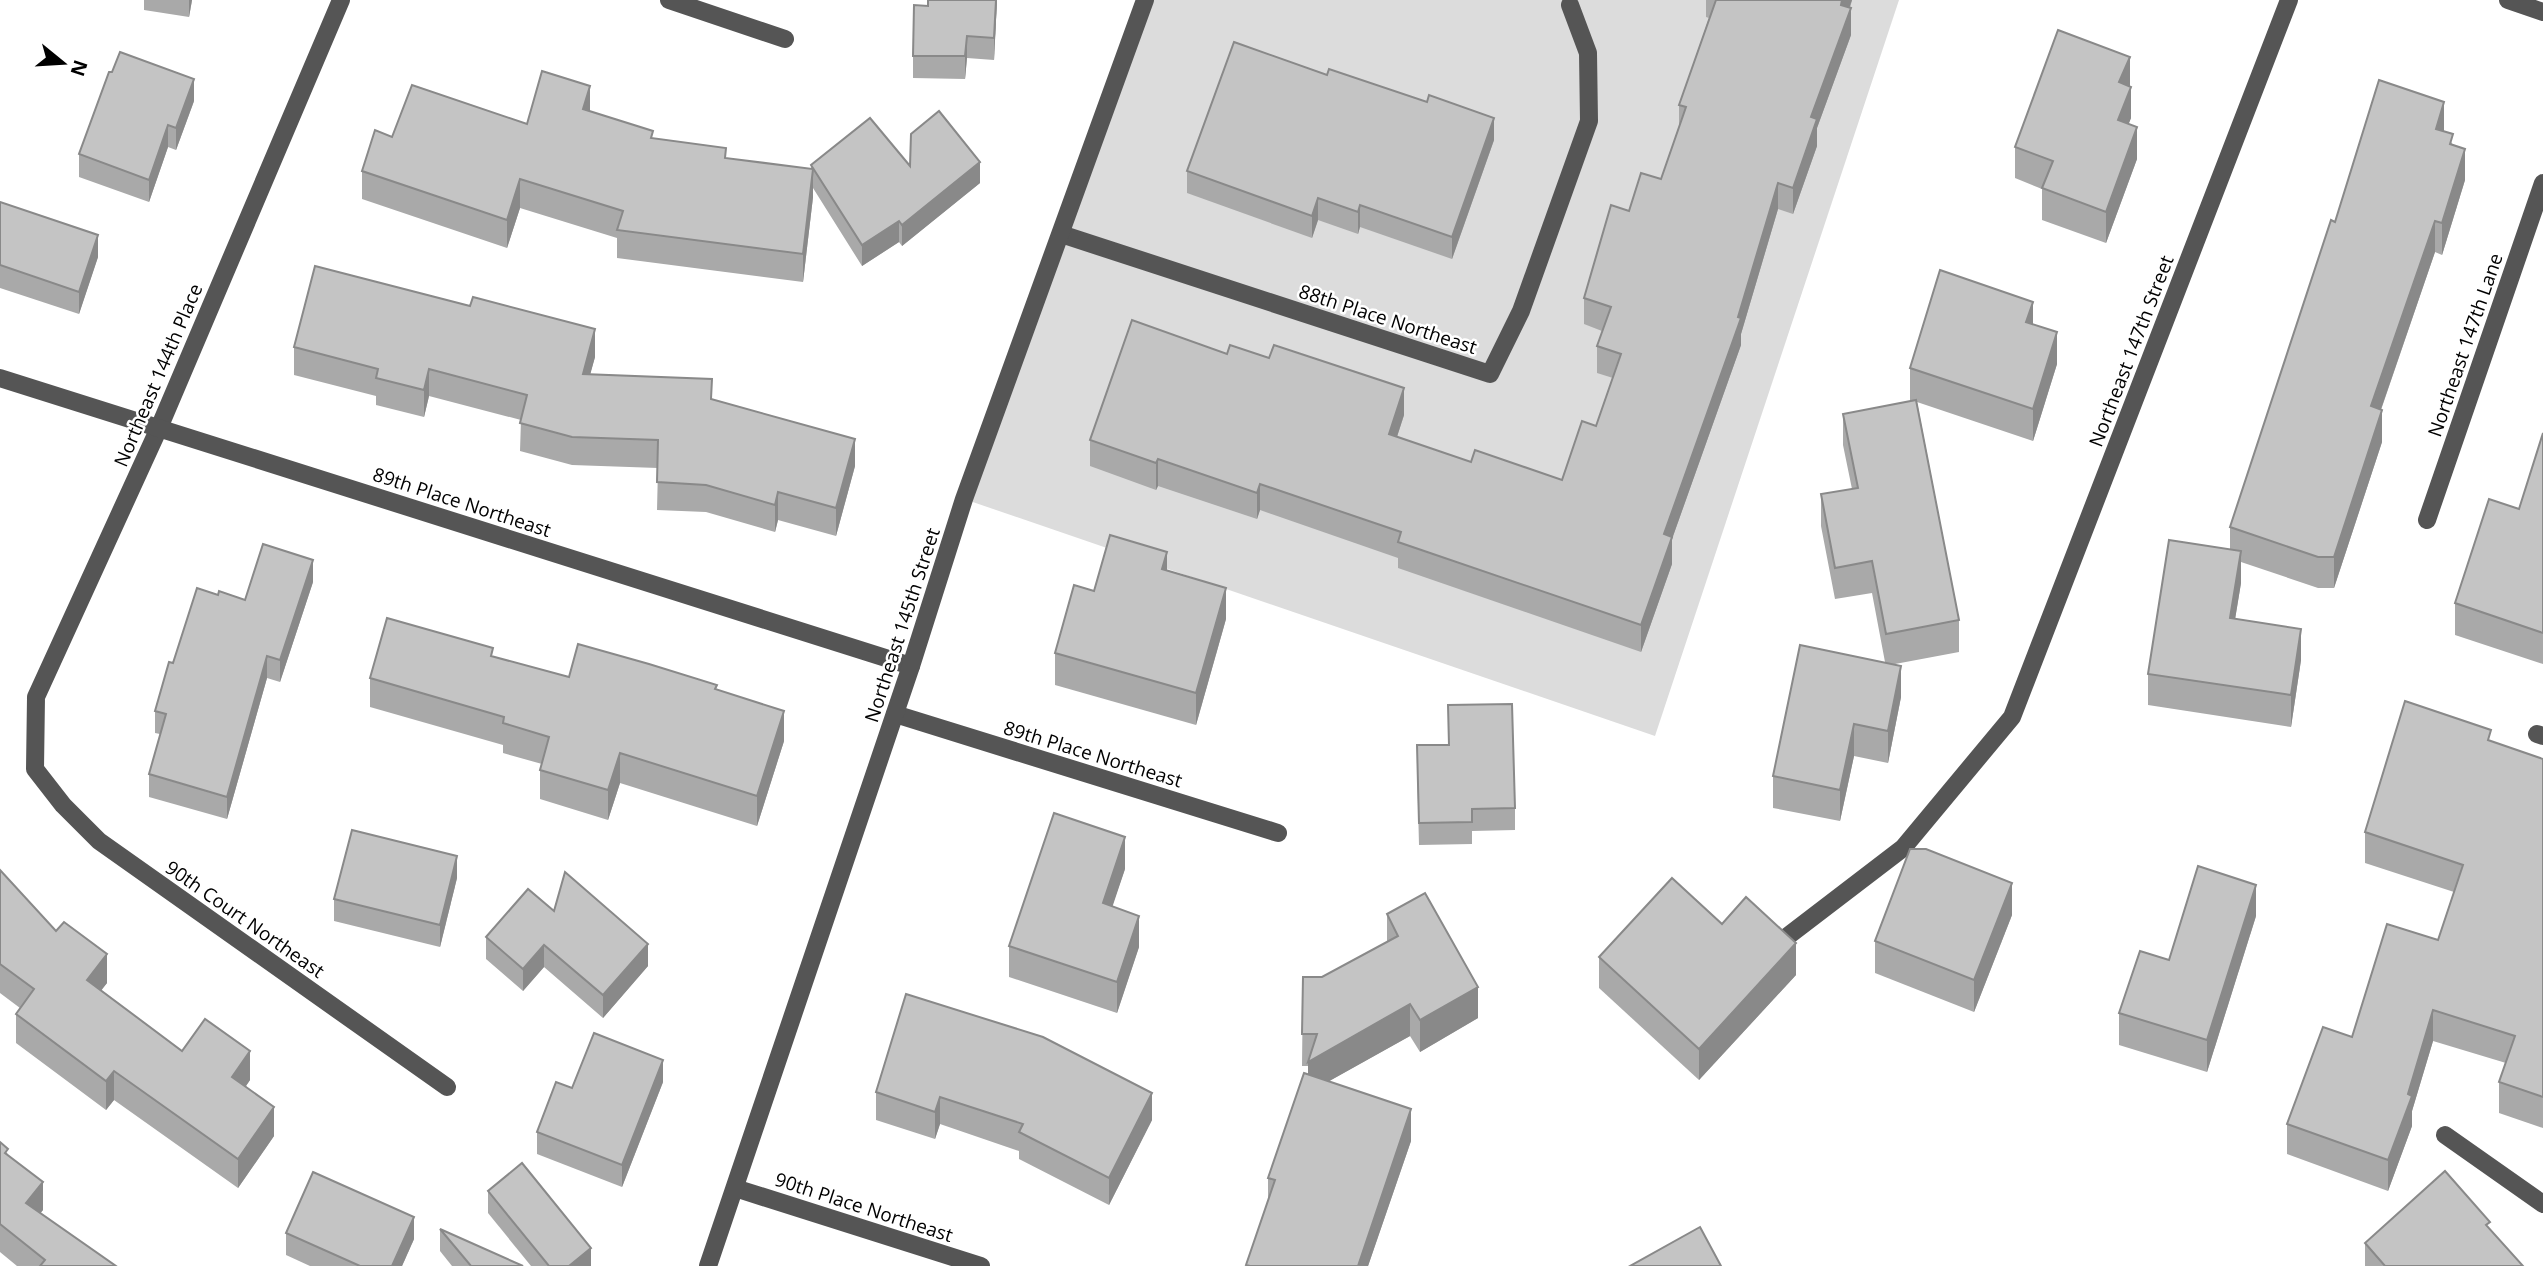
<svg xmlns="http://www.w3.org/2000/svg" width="2543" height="1266" font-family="'Open Sans',sans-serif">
  <rect width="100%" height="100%" fill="#fff"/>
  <path fill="#dcdcdc" d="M1150,0h749l-244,736 -691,-237z"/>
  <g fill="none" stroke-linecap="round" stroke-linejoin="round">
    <g stroke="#555" stroke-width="18">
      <path d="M341,0l-182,428 -123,269 -1,72 28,36 36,36 348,246"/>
      <path d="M669,0l116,39"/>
      <path d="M2508,0l35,12"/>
      <path d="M1061,234l429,140 31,-63 68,-190 -1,-68 -18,-48"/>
      <path d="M0,378l911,288"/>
      <path d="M2427,520l116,-337"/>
      <path d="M895,714l383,119"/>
      <path d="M2537,734l6,2"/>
      <path d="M1780,942l123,-94 109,-131 277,-717"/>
      <path d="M2445,1135l98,69"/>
      <path d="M735,1188l246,78"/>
      <path d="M708,1266l203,-600 53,-167 181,-499"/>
    </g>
  </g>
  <g fill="#a9a9a9">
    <path d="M144,0h48l-3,17 -45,-7z"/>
    <path d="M997,0l-3,60 -27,-2 -2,21 -52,-1v-22l15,-50z"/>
    <path d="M1706,0h146l-2,8 1,27 -34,93v18l-24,68 -15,-5 -37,125v11l-69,194v25l-31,88 -243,-84v-10l-138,-48 -3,9 -99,-33 -2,4 -66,-24v-26l314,-25 -7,22 74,25 91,18 34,-54 17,-48 -16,-5v-27l5,-15 -18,-7v-26l45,-87 32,-32 18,-53v-21l30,-87 -3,-1z"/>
    <path d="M2130,86l1,32 -3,6 9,35 -31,84 -64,-23v-31l-27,-11v-31z"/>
    <path d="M194,101l-18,49 -8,-3 -19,55 -70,-25v-23z"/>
    <path d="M590,111l63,28 73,19 85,11v-4l99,1 70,17 -78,63 -3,-4 -37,24 -49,-78v9l-10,85 -186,-24v-20l-97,-30 -13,40 -145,-49v-28l30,-34 135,-13z"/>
    <path d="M2444,131l9,14 12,35 -23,75 -7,-3 -54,158 1,32 -48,146h-16l-77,-26v21l-6,36 66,41 -10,67 -143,-22v-31l82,-124v-23l105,-305z"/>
    <path d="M1494,140l-42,119 -92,-32 -2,7 -40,-14 -6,18 -125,-45v-22z"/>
    <path d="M0,202l98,55 -19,57 -79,-26z"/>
    <path d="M2033,324l24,40 -24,77 -116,-39 42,218v32l-64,12 6,33 -13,66 -34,-7 -14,65 -67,-13v-32l112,-114 -13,-69 -37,6 -14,-73v-32l31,-5 -9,-44v-31l69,-13 -2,-1v-32z"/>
    <path d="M294,347l301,10 -5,17 122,25 143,67 -19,70 -58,-16 -3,12 -69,-20 -49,-2 1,-42 -86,-3 -52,-14 1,-31 -92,-24 -5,21 -48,-12v-9l-82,-21z"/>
    <path d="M2543,433v231l-88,-29v-32l64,-94z"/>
    <path d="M1167,571l59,48 -30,106 -141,-40v-32l39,-62z"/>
    <path d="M313,582l-33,100 -13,-4 -40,141 -78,-22v-23l11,-40 -5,-1v-22l18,-48 45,-68 27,5z"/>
    <path d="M493,657l76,20 148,12 67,52 -27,85 -137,-43 -12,37 -68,-21v-29l2,-6 -39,-11v-8l-133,-38v-29z"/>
    <path d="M1448,705l67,103v22l-43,1v13l-53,1 -2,-78 31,-22z"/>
    <path d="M2491,741l52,18v369l-44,-15v-31l7,-19 -73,-22 -21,70v15l-24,65 -101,-37v-30l65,-87 86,-97 16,-48 -89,-29v-31z"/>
    <path d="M1125,869l-13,37 27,41 -22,66 -108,-36v-31z"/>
    <path d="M0,870l56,61 51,52 -6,7 81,61 68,29 -4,6 28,50 -36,52 -124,-88 -8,10 -90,-67v-29l4,-6 -20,-15z"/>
    <path d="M457,878l-17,69 -106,-26v-22z"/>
    <path d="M554,911l94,55 -45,52 -59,-51 -21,24 -37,-32v-22z"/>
    <path d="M1387,914l91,104 -58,34 -10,-16 -81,45 82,60 -43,125h-122l22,-66v-22l40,-104v-8h-6l1,-89h19l65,-35z"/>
    <path d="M2012,915l-38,97 -99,-39v-32z"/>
    <path d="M2256,916l-49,156 -88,-27v-32l50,-53z"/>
    <path d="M1722,924l74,51 -97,105 -100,-92v-31z"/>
    <path d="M906,994l246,126 -43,85 -90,-46v-8l-79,-27 -5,15 -59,-19v-28z"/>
    <path d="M663,1082l-41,105 -85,-33v-22l35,-44z"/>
    <path d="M0,1142l43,68 -3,3 76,53h-99l-17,-14z"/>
    <path d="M488,1191l103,75h-60l-43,-53z"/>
    <path d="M440,1229l83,37h-71l-12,-15z"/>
    <path d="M2490,1229l33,37h-158v-23z"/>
    <path d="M286,1233l128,6 -12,27h-92l-24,-11z"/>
  </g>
  <g fill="#898989">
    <path d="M189,0h3l-3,17z"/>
    <path d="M996,0h1l-3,60v-22z"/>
    <path d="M1842,0h10l-11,31v-26z"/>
    <path d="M1851,8v27l-34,93v18l-24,68v-26l18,-71z"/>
    <path d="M967,36v22l-2,21v-23z"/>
    <path d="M2130,57v32l-11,-7z"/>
    <path d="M194,79v22l-18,49v-22z"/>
    <path d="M590,86v29l-7,-6z"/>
    <path d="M2131,87v31l-13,34v-32z"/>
    <path d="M2444,102v31l-8,-4z"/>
    <path d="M1494,118v22l-42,119v-22z"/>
    <path d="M168,125v22l-19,55v-22z"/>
    <path d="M2137,127v32l-31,84v-31z"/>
    <path d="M2465,149v31l-23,75v-32z"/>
    <path d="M980,162v21l-78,63v-21z"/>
    <path d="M813,169v28l-10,85v-28z"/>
    <path d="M520,179v29l-13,40v-28z"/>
    <path d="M1778,183v26l-37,125v11l-69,194v25l-31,88v-27l23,-91 74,-217z"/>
    <path d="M1318,198v22l-6,18v-22z"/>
    <path d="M1360,205v22l-2,7v-22z"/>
    <path d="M899,221v21l-37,24v-21z"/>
    <path d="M2435,221v31l-64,186v-32z"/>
    <path d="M98,235v22l-19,57v-22z"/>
    <path d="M2033,302v31l-7,-11z"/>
    <path d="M595,329v28l-12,44v-27z"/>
    <path d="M2057,332v32l-24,77v-32z"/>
    <path d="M429,369v27l-5,21v-27z"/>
    <path d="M1404,388v27l-15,46v-27z"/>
    <path d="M2382,410v32l-48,146v-31z"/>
    <path d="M855,439v27l-19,70v-28z"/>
    <path d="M1158,459v27l-2,4v-27z"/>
    <path d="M1260,484v26l-3,9v-26z"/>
    <path d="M778,492v28l-3,12v-27z"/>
    <path d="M2241,551v32l-11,67v-32z"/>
    <path d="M1167,552v31l-5,-14z"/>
    <path d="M313,560v22l-33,100v-22z"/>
    <path d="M1226,588v31l-30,106v-32z"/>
    <path d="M2301,629v31l-10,67v-32z"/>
    <path d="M267,656v22l-40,141v-22z"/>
    <path d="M1901,666v31l-13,66v-32z"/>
    <path d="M784,711v30l-27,85v-30z"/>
    <path d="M1854,724v32l-14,65v-31z"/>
    <path d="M620,753v30l-12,37v-30z"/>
    <path d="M1125,837v32l-22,66v-32z"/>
    <path d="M457,856v22l-17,69v-22z"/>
    <path d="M2012,883v32l-38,97v-32z"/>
    <path d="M2256,885v31l-49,156v-32z"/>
    <path d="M1139,916v31l-22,66v-31z"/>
    <path d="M1796,943v32l-97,105v-31z"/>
    <path d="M648,944v22l-45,52v-23z"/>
    <path d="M544,945v22l-21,24v-22z"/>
    <path d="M107,954v29l-20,26v-29z"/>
    <path d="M1478,987v31l-58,34v-32z"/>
    <path d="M1410,1004v32l-102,57v-31z"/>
    <path d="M2433,1010v31l-21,70v15l-24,65v-31z"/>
    <path d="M250,1051v29l-18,26v-29z"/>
    <path d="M663,1060v22l-41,105v-22z"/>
    <path d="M114,1071v29l-8,10v-29z"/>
    <path d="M1152,1093v27l-43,85v-27z"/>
    <path d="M940,1097v27l-5,15v-27z"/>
    <path d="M274,1107v29l-36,52v-29z"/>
    <path d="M1411,1109v32l-43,125h-10z"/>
    <path d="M43,1182v28l-17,21v-28z"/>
    <path d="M414,1217v22l-12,27h-10z"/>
    <path d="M591,1248v18h-22z"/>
  </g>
  <g fill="#c4c4c4" stroke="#898989" stroke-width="2">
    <path d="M928,0h68l-2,38 -27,-2 -2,20h-52l1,-51 14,1z"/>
    <path d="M1716,0h126l-1,5 10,3 -40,109 6,2 -24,69 -15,-5 -40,134 3,1 -77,216 8,3 -31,88 -243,-83 3,-10 -141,-48 -3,9 -99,-34 -2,4 -66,-23 42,-120 95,34 3,-9 39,13 5,-13 130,43 -15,46 82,28 4,-12 87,30 20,-59 14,5 25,-72 -24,-8 14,-39 -27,-9 27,-93 18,6 12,-38 20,6 25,-72 -7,-2z"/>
    <path d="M2058,30l72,27 -11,25 12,5 -13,33 19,7 -31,85 -64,-24 11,-27 -38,-14z"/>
    <path d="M1234,42l93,33 2,-6 98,33 2,-7 65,23 -42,119 -92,-32 -2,7 -40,-14 -6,18 -125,-45z"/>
    <path d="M120,52l74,27 -18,49 -8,-3 -19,55 -70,-26 30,-82h3z"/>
    <path d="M542,71l48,15 -7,23 70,22 -2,7 75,10 -1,10 88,11 -10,85 -186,-24 6,-19 -103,-32 -13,41 -145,-49 13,-41 17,7 20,-52 115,39z"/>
    <path d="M2379,80l65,22 -8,27 17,5 -3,10 15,5 -23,74 -7,-2 -64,185 11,4 -48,147h-16l-88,-30 101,-307 4,2z"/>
    <path d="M939,111l41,51 -78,63 -3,-4 -37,24 -51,-80 59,-47 40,48 1,-32z"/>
    <path d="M0,202l98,33 -19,57 -79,-27z"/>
    <path d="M315,266l155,40 3,-9 122,32 -12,45 129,5 -1,20 144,40 -19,69 -58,-16 -3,13 -69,-20 -49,-3 1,-42 -86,-3 -52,-14 7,-28 -98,-26 -5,21 -48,-12 2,-9 -84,-22z"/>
    <path d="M1940,270l93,32 -7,20 31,10 -24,77 -123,-41z"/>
    <path d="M1916,400l43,220 -73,14 -14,-73 -37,7 -14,-74 37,-6 -15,-74z"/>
    <path d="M2543,433v200l-88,-30 34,-104 30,10z"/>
    <path d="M1110,535l57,17 -5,17 64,19 -30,105 -141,-40 19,-68 20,6z"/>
    <path d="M2169,540l72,11 -11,67 71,11 -10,66 -143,-21z"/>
    <path d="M263,544l50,16 -33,100 -13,-4 -40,141 -78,-23 17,-60 -11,-3 14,-49 4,1 24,-75 21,7 1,-4 26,9z"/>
    <path d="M387,618l106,30 -2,8 78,21 9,-33 71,20 68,21 -2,4 69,22 -27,85 -137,-43 -12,37 -68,-20 9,-33 -46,-14 1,-6 -134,-39z"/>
    <path d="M1800,645l101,21 -13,65 -34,-7 -14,66 -67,-14z"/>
    <path d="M2405,701l86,29 -3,10 55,19v338l-44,-15 16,-46 -82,-26 -25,84 4,2 -24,64 -101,-36 36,-97 29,10 35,-113 51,16 25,-75 -98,-33z"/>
    <path d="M1512,704l3,104 -43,1v13l-53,1 -2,-78h32l-1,-40z"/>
    <path d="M1054,813l71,24 -22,66 36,13 -22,66 -108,-36z"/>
    <path d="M352,830l105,26 -17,69 -106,-26z"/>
    <path d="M1910,849h16l86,34 -38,97 -99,-39z"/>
    <path d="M2198,866l58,19 -49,155 -88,-27 21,-62 29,9z"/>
    <path d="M0,870l56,61 8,-9 43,32 -20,26 95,71 23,-32 45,32 -18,26 42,30 -36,52 -124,-88 -8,10 -90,-67 18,-25 -34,-25z"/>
    <path d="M565,872l83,72 -45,51 -59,-50 -21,24 -37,-32 42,-48 26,22z"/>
    <path d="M1672,878l50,46 24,-27 50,46 -97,106 -100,-92z"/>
    <path d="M1425,893l53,94 -58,33 -10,-16 -102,58 9,-28h-15l1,-57h19l76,-41 -11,-22z"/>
    <path d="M906,994l137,43 109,56 -43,85 -90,-46 4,-8 -83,-27 -5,15 -59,-20z"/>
    <path d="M594,1033l69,27 -41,105 -85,-33 19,-50 16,6z"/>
    <path d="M1304,1073l107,36 -53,157h-108l-4,-1 29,-85 -7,-2z"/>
    <path d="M0,1142l8,7 -3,4 38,29 -17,21 90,63h-76l5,-6 -45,-36z"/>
    <path d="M522,1163l69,85 -22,18h-20l-61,-75z"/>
    <path d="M2445,1171l45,51 -4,3 37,41h-138l-20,-23z"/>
    <path d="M313,1172l101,45 -22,49h-32l-74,-33z"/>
    <path d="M1700,1227l21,39h-91z"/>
    <path d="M440,1229l83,37h-52z"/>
  </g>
  <g text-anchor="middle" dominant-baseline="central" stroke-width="5" stroke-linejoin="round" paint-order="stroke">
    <g font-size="19" fill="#000" stroke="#fff">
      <text transform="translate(1388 319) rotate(18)">88th Place Northeast</text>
      <text transform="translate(2465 345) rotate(-71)">Northeast 147th Lane</text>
      <text transform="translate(2131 351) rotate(-69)">Northeast 147th Street</text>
      <text transform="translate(158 375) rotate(-67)">Northeast 144th Place</text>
      <text transform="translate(462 502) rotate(18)">89th Place Northeast</text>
      <text transform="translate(902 625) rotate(-72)">Northeast 145th Street</text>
      <text transform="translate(1093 754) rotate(17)">89th Place Northeast</text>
      <text transform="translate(245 919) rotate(35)">90th Court Northeast</text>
      <text transform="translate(864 1207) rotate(18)">90th Place Northeast</text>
    </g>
  </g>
  <g transform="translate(63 63) rotate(108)" stroke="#ffffff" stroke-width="5" paint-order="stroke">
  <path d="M0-5L12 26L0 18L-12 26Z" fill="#000000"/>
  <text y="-10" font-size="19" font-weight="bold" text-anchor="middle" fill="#000000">N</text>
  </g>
</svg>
